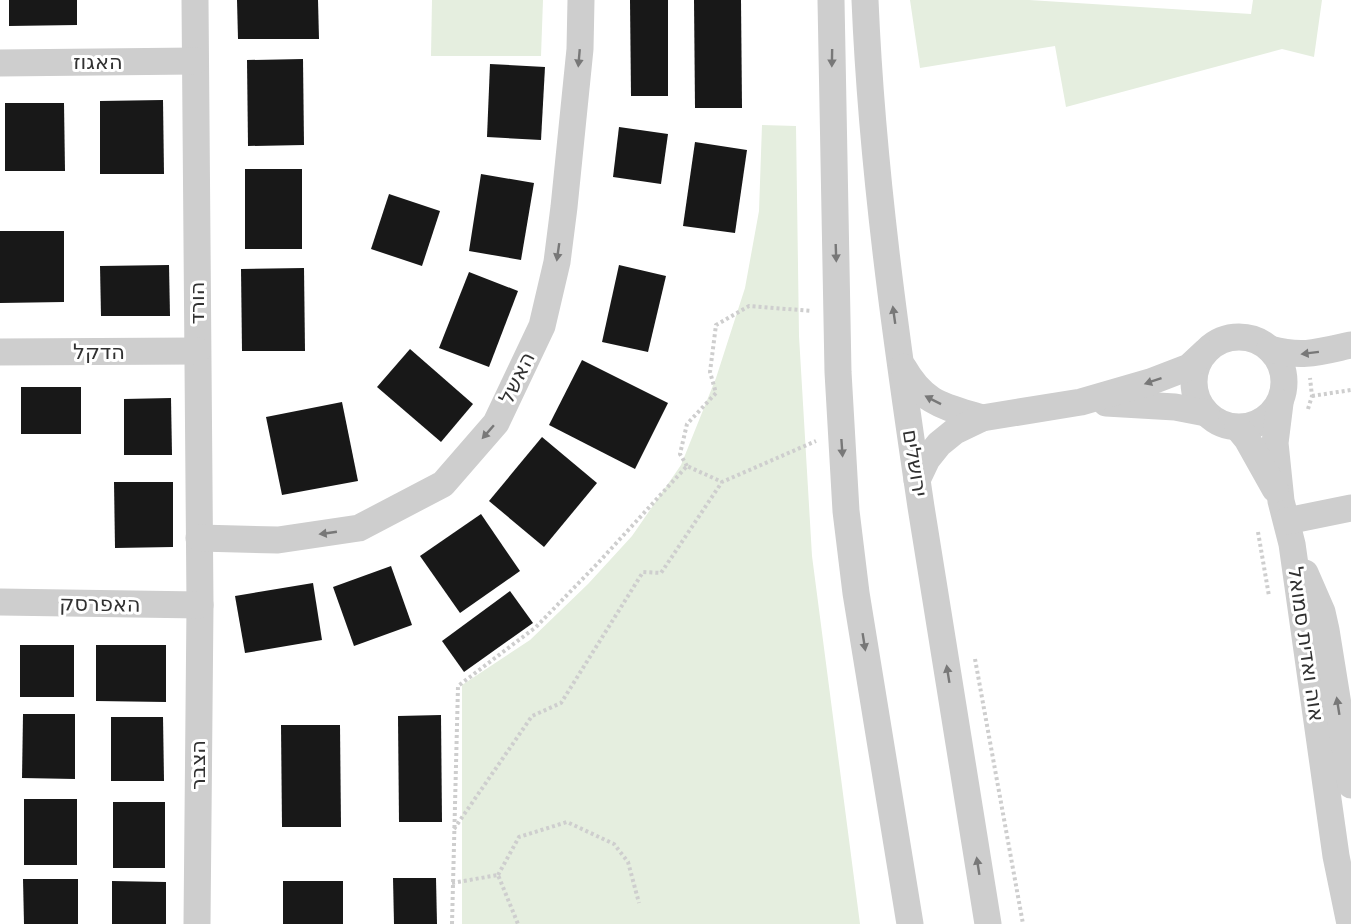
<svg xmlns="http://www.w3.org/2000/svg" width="1351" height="924" font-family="'DejaVu Sans',Heebo,sans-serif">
  <rect width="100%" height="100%" fill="#fff"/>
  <g fill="#e5eedf">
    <path d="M432,0h111l-2,56h-110z"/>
    <path d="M910,0h119l222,14 2,-14h69l-8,57 -32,-8 -216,58 -11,-61 -135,22z"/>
    <path d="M762,125l34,1 3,210 13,220 48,368h-398v-239l68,-45 58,-56 44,-48 49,-71 35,-87 29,-90 14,-77z"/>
  </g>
  <g fill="#181818">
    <path d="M9,0h68v25l-68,1z"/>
    <path d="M237,0h81l1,39h-81z"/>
    <path d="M630,0h38v96h-37z"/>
    <path d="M694,0h47l1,108h-47z"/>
    <path d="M303,59l1,86 -56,1 -1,-86z"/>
    <path d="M490,64l55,3 -4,73 -54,-3z"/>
    <path d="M163,100l1,74h-64v-73z"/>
    <path d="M5,103h59l1,68h-60z"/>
    <path d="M619,127l49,7 -7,50 -48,-7z"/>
    <path d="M695,142l52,8 -12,83 -52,-7z"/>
    <rect x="245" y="169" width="57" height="80"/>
    <path d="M481,174l53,9 -13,77 -52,-9z"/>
    <path d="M389,194l51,17 -18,55 -51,-17z"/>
    <path d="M0,231h64v71l-64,1z"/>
    <path d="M169,265l1,51h-69l-1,-50z"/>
    <path d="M619,265l47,11 -18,76 -46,-10z"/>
    <path d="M304,268l1,83h-63l-1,-82z"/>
    <path d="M469,272l49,19 -29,76 -50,-19z"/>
    <path d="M410,349l63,55 -32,38 -64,-55z"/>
    <path d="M582,360l86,43 -33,66 -86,-44z"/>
    <rect x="21" y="387" width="60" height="47"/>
    <path d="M171,398l1,57h-48v-56z"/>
    <path d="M342,402l16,79 -76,14 -16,-78z"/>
    <path d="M542,437l55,46 -53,64 -55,-46z"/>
    <path d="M114,482h59v65l-58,1z"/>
    <path d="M481,514l39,57 -60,42 -40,-57z"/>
    <path d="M391,566l21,59 -58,21 -21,-59z"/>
    <path d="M313,583l9,57 -77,13 -10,-57z"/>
    <path d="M510,591l23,32 -69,49 -22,-31z"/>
    <rect x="20" y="645" width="54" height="52"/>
    <path d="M96,645h70v57l-70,-1z"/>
    <path d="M23,714h52v65l-53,-1z"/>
    <path d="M441,715l1,107h-43l-1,-106z"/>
    <path d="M111,717h52l1,64h-53z"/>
    <path d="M281,725h59l1,102h-59z"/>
    <rect x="24" y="799" width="53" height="66"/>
    <rect x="113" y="802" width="52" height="66"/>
    <path d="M393,878h43l1,46h-43z"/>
    <path d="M23,879h55v45h-54z"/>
    <path d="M112,881l54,1v42h-54z"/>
    <rect x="283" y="881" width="60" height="43"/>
  </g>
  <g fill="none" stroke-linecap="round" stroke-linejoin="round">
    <g stroke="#cecece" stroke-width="4" stroke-dasharray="3 3" stroke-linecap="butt">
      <path d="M1312,396l39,-6"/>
      <path d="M1308,409l4,-13 -2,-18"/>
      <path d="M687,466l-7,-12 7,-30 29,-31 -6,-21 6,-47 33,-19 63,5"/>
      <path d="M1258,532l11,64"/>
      <path d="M975,659l48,265"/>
      <path d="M454,829l78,-113 29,-13 82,-131 18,1 61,-91 94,-41"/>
      <path d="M498,875l21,-38 48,-15 47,22 14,18 11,41"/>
      <path d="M452,883l46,-8 20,49"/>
      <path d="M452,924l6,-238 78,-59 62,-64 89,-97 35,16"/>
    </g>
    <g stroke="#cecece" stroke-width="27">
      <path d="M195,0l5,605 -3,319"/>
      <path d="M831,0l7,372 8,139 10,82 54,331"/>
      <path d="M865,0c7,170 31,339 56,507 22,139 44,278 67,417"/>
      <path d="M0,63l195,-2"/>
      <circle cx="1239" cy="382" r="45"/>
      <path d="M1270,349c33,9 49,3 81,-4"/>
      <path d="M0,352l197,-1"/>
      <path d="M903,367c21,37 40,39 79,51"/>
      <path d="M1106,403l69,4 31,6"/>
      <path d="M1280,403l-5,40 6,58 11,43 44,312 14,68"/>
      <path d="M1238,428l9,11 28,50"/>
      <path d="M917,480l10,-21 12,-15 16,-13 27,-13 99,-16 69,-20 39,-15 15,-14"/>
      <path d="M1287,521l64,-13"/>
      <path d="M199,538l79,2 81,-12 84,-44 53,-61 46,-97 15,-64 7,-55 16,-158 1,-49"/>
      <path d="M1305,573l17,39 4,18 25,155"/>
      <path d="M0,602l200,3"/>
    </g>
  </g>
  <defs><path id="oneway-solid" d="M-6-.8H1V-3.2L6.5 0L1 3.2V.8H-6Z" transform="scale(1.5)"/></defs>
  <g fill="#787878">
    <use href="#oneway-solid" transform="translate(579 58) rotate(95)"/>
    <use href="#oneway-solid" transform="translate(832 58) rotate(91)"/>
    <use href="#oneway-solid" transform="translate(558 252) rotate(98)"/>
    <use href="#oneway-solid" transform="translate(836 253) rotate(88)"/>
    <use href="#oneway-solid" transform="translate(894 315) rotate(-98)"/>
    <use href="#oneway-solid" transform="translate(1310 353) rotate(173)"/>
    <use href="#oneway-solid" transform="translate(1153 381) rotate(161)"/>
    <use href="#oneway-solid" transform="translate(933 400) rotate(-153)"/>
    <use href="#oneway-solid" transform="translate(488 432) rotate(131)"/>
    <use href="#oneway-solid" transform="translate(842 448) rotate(86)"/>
    <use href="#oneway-solid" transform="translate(328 533) rotate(172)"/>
    <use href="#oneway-solid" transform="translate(864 642) rotate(81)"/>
    <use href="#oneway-solid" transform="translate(948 674) rotate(-99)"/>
    <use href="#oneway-solid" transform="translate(1338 706) rotate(-99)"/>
    <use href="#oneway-solid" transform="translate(978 866) rotate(-99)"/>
  </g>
  <g text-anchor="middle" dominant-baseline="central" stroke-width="6" stroke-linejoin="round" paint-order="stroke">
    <g font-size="21" fill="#313131" stroke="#fff">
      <text x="98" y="62">האגוז</text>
      <text transform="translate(197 303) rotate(-90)">הורד</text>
      <text x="99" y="352">הדקל</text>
      <text transform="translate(517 378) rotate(-64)">האשל</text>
      <text transform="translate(915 463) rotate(81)">ירושלים</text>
      <text transform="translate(100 604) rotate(1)">האפרסק</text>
      <text transform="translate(1306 644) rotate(82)">אוה ואדית סמואל</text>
      <text transform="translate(198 765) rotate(-90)">הצבר</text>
    </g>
  </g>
</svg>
